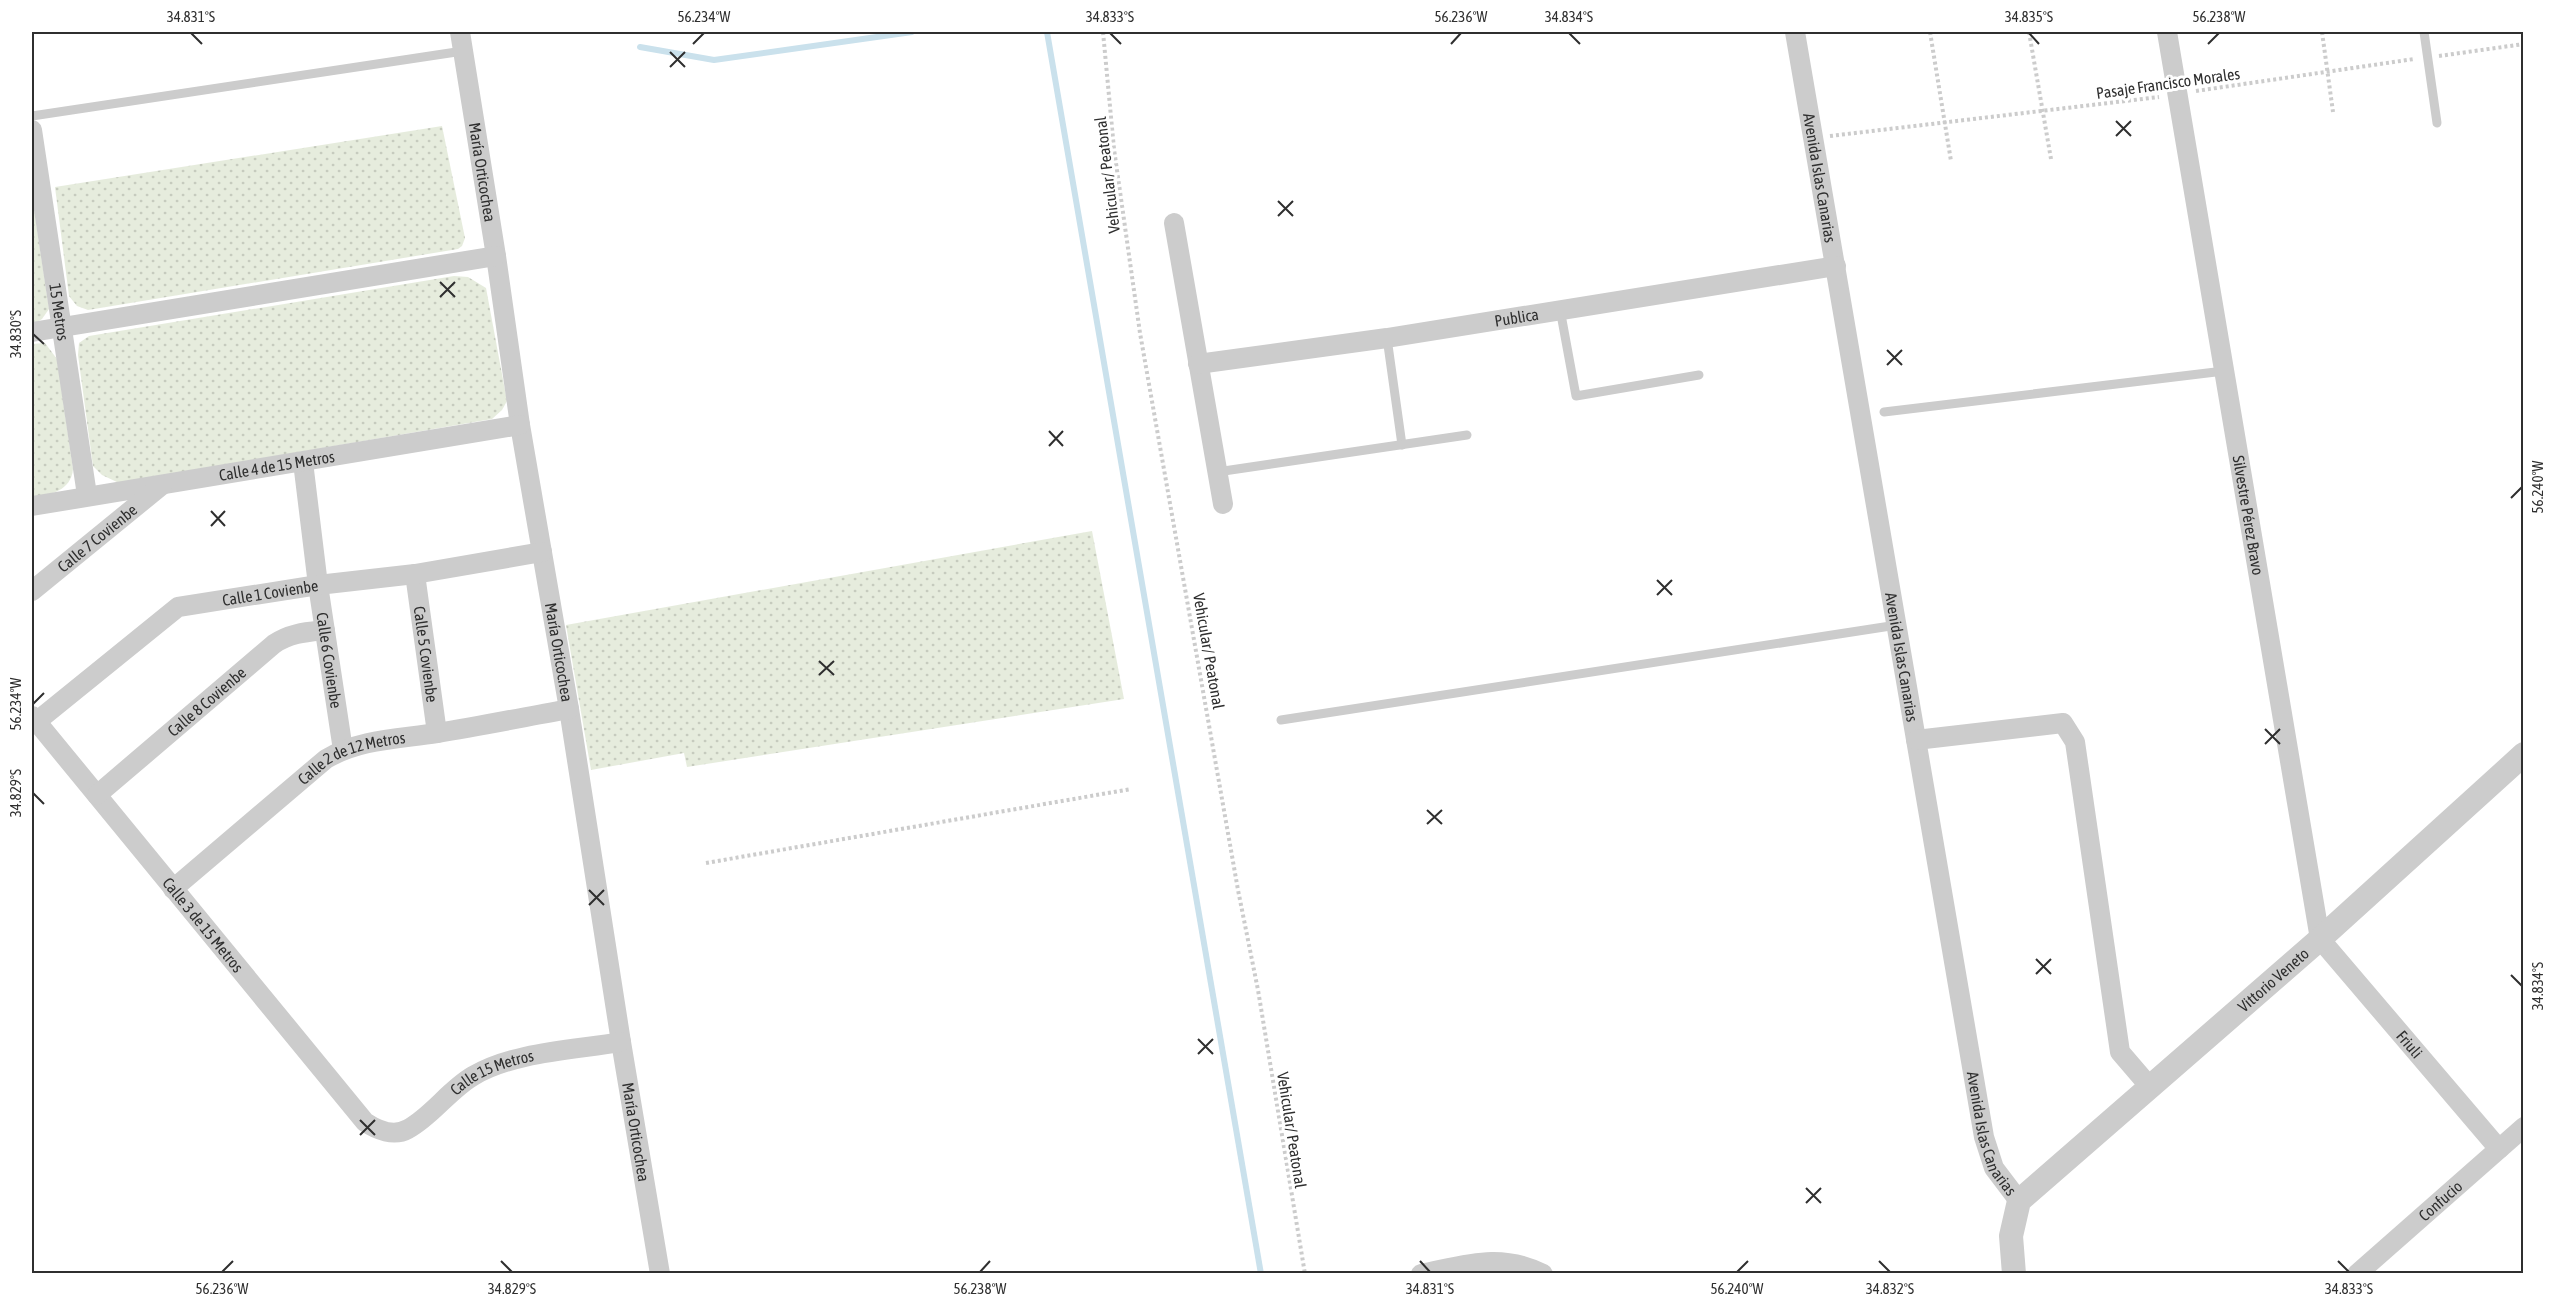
<svg xmlns="http://www.w3.org/2000/svg" width="2555" height="1305" font-family="'Asap Condensed',sans-serif">
  <defs>
    <pattern id="grass-dots" width="8" height="8" patternUnits="userSpaceOnUse" patternTransform="scale(1.5)"><rect width="8" height="8" fill="#e6ecdd"/><path d="M2 2h.1M6 6h.1" fill="none" stroke="#c6cbbe" stroke-width="1.8" stroke-linecap="round"/></pattern>
  </defs>
  <rect width="100%" height="100%" fill="#fff"/>
  <g fill="url(#grass-dots)">
    <path d="M442,126l23,112 -3,8 -4,3 -370,61 -11,-4 -8,-10 -14,-109z"/>
    <path d="M32,195l17,114 -7,10 -10,6z"/>
    <path d="M454,276l14,1 18,11 21,113 -5,9 -10,9 -373,64 -17,-8 -9,-9 -15,-111 1,-12 10,-7z"/>
    <path d="M45,343l12,16 16,110c-2,22 -23,26 -41,28v-153z"/>
    <path d="M1092,531l32,168 -437,68 -3,-14 -93,17 -25,-145z"/>
  </g>
  <g fill="none" stroke-linecap="round" stroke-linejoin="round">
    <g stroke="#cae1ec" stroke-width="6">
      <path d="M1047,32l214,1242"/>
      <path d="M640,47l74,13 198,-28"/>
    </g>
    <g stroke="#ccc" stroke-width="4" stroke-dasharray="3 3" stroke-linecap="butt">
      <path d="M1103,32l11,117 26,184 98,557 20,100 47,284"/>
      <path d="M1930,32l21,129"/>
      <path d="M2029,32l22,127"/>
      <path d="M2322,32l11,80"/>
      <path d="M2439,56l85,-12"/>
      <path d="M2196,91l218,-32"/>
      <path d="M1830,136l329,-39"/>
      <path d="M706,863l425,-74"/>
    </g>
    <g stroke="#ccc" stroke-width="9">
      <path d="M2424,32l13,91"/>
      <path d="M32,116l431,-65"/>
      <path d="M1560,309l16,87 123,-21"/>
      <path d="M1387,338l15,107"/>
      <path d="M1884,412l340,-41"/>
      <path d="M1217,472l250,-37"/>
      <path d="M1281,720l616,-95"/>
    </g>
    <g stroke="#ccc" stroke-width="20">
      <path id="s1" d="M460,32l36,224 24,169 49,284 52,333 39,232"/>
      <path id="s2" d="M1795,32l189,1105 10,31 25,33"/>
      <path id="s3" d="M2167,32l153,907 179,210"/>
      <path id="s4" d="M32,130l55,365"/>
      <path d="M1174,223l49,281"/>
      <path d="M32,332l464,-76"/>
      <path id="s5" d="M1198,364l189,-26 449,-72"/>
      <path id="s6" d="M303,462l15,123 25,165"/>
      <path id="s7" d="M32,506l488,-81"/>
      <path id="s8" d="M415,574l22,159"/>
      <path id="s9" d="M32,591l130,-106"/>
      <path id="s10" d="M32,716l333,406c12,8 29,15 43,7 24,-13 41,-39 65,-53 40,-24 101,-26 148,-34"/>
      <path id="s11" d="M36,722l142,-115 140,-22 97,-11 127,-22"/>
      <path d="M1916,740l147,-17 12,19 45,310 30,35"/>
      <path id="s12" d="M97,795l177,-151c16,-11 33,-12 51,-14"/>
      <path id="s13" d="M173,889l153,-130c34,-20 73,-20 111,-26 44,-7 88,-16 132,-24"/>
      <path d="M1421,1274c45,-9 79,-22 122,0"/>
      <path id="s14" d="M2357,1274l167,-147"/>
    </g>
    <path stroke="#ccc" stroke-width="24" id="s15" d="M2014,1274l-3,-38 8,-35 301,-262 204,-185"/>
  </g>
  <path fill="none" stroke="#2f2f2f" stroke-width="2" d="M191,33l11,11M1110,33l11,11M1569,33l11,11M2029,33l10,11M693,44l11,-11M1451,44l10,-11M2208,44l11,-11M670,52l15,15M670,67l15,-15M2116,121l15,15M2116,136l15,-15M1278,201l15,15M1278,216l15,-15M440,282l15,15M440,297l15,-15M33,334l11,10M1887,350l15,15M1887,365l15,-15M1049,431l14,15M1049,446l14,-15M2511,498l11,-11M211,511l14,15M211,526l14,-15M1657,580l15,15M1657,595l15,-15M819,661l15,14M819,675l15,-14M33,704l11,-11M2265,729l15,15M2265,744l15,-15M33,793l11,11M1427,810l15,14M1427,824l15,-14M589,890l15,15M589,905l15,-15M2036,959l15,15M2036,974l15,-15M2511,975l11,11M1198,1039l15,15M1198,1054l15,-15M360,1120l15,15M360,1135l15,-15M1806,1188l15,15M1806,1203l15,-15M501,1261l11,11M1420,1261l10,11M1879,1261l11,11M2338,1261l11,11M222,1272l11,-11M980,1272l10,-11M1737,1272l11,-11"/>
  <g text-anchor="middle" dominant-baseline="central" stroke-width="6" stroke-linejoin="round" paint-order="stroke">
    <g font-size="16" fill="#2f2f2f" stroke="#fff">
      <text transform="translate(2168 83) rotate(-8)">Pasaje Francisco Morales</text>
      <text stroke="none"><textPath href="#s1" startOffset="142">María Orticochea</textPath></text>
      <text transform="translate(1107 175) rotate(-97)">Vehicular/ Peatonal</text>
      <text stroke="none"><textPath href="#s2" startOffset="148">Avenida Islas Canarias</textPath></text>
      <text stroke="none"><textPath href="#s4" startOffset="184">15 Metros</textPath></text>
      <text stroke="none"><textPath href="#s5" startOffset="322">Publica</textPath></text>
      <text stroke="none"><textPath href="#s7" startOffset="248">Calle 4 de 15 Metros</textPath></text>
      <text stroke="none"><textPath href="#s3" startOffset="490">Silvestre Pérez Bravo</textPath></text>
      <text stroke="none"><textPath href="#s9" startOffset="84">Calle 7 Covienbe</textPath></text>
      <text stroke="none"><textPath href="#s11" startOffset="276">Calle 1 Covienbe</textPath></text>
      <text transform="translate(1209 651) rotate(80)">Vehicular/ Peatonal</text>
      <text stroke="none"><textPath href="#s1" startOffset="628">María Orticochea</textPath></text>
      <text stroke="none"><textPath href="#s8" startOffset="81">Calle 5 Covienbe</textPath></text>
      <text stroke="none"><textPath href="#s2" startOffset="634">Avenida Islas Canarias</textPath></text>
      <text stroke="none"><textPath href="#s6" startOffset="200">Calle 6 Covienbe</textPath></text>
      <text stroke="none"><textPath href="#s12" startOffset="144">Calle 8 Covienbe</textPath></text>
      <text stroke="none"><textPath href="#s13" startOffset="225">Calle 2 de 12 Metros</textPath></text>
      <text stroke="none"><textPath href="#s10" startOffset="270">Calle 3 de 15 Metros</textPath></text>
      <text stroke="none"><textPath href="#s15" startOffset="411">Vittorio Veneto</textPath></text>
      <text stroke="none"><textPath href="#s3" startOffset="1058">Friuli</textPath></text>
      <text stroke="none"><textPath href="#s10" startOffset="674">Calle 15 Metros</textPath></text>
      <text transform="translate(1292 1130) rotate(81)">Vehicular/ Peatonal</text>
      <text stroke="none"><textPath href="#s1" startOffset="1114">María Orticochea</textPath></text>
      <text stroke="none"><textPath href="#s2" startOffset="1120">Avenida Islas Canarias</textPath></text>
      <text stroke="none"><textPath href="#s14" startOffset="111">Confucio</textPath></text>
    </g>
  </g>
  <rect width="2555" height="1305" fill="none" stroke="#ffffff" stroke-width="66"/>
  <rect x="33" y="33" width="2489" height="1239" fill="none" stroke="#2f2f2f" stroke-width="2"/>
  <g font-size="15" text-anchor="middle" fill="#2f2f2f">
    <text x="191" y="22">34.831°S</text>
    <text x="704" y="22">56.234°W</text>
    <text x="1110" y="22">34.833°S</text>
    <text x="1461" y="22">56.236°W</text>
    <text x="1569" y="22">34.834°S</text>
    <text x="2029" y="22">34.835°S</text>
    <text x="2219" y="22">56.238°W</text>
    <text transform="translate(16 334) rotate(-90)" y="5">34.830°S</text>
    <text transform="translate(2538 487) rotate(-90)" y="5">56.240°W</text>
    <text transform="translate(16 704) rotate(-90)" y="5">56.234°W</text>
    <text transform="translate(16 793) rotate(-90)" y="5">34.829°S</text>
    <text transform="translate(2538 986) rotate(-90)" y="5">34.834°S</text>
    <text x="222" y="1294">56.236°W</text>
    <text x="512" y="1294">34.829°S</text>
    <text x="980" y="1294">56.238°W</text>
    <text x="1430" y="1294">34.831°S</text>
    <text x="1737" y="1294">56.240°W</text>
    <text x="1890" y="1294">34.832°S</text>
    <text x="2349" y="1294">34.833°S</text>
  </g>
</svg>
